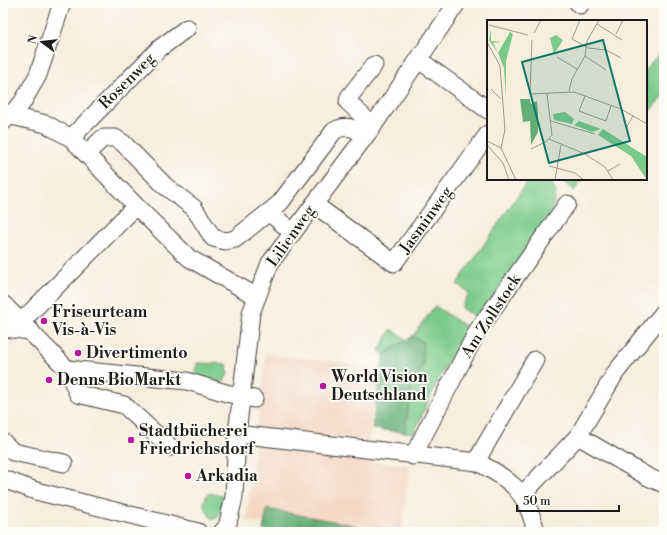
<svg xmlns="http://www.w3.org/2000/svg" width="667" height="535" font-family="'Libre Bodoni',serif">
  <rect width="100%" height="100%" fill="#fdfcf7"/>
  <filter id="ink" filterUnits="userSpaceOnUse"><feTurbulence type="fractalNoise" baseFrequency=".025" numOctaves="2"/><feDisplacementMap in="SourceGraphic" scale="8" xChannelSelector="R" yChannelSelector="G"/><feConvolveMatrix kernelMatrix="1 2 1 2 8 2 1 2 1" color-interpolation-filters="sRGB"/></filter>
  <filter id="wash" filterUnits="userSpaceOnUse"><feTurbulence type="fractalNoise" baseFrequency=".012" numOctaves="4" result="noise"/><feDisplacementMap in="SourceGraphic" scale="16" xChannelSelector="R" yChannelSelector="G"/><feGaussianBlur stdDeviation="0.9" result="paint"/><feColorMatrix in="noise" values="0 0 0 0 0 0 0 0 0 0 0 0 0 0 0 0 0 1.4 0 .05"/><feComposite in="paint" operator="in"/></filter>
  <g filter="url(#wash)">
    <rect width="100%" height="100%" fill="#f7eedc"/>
    <path fill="#f3d4bf" d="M266,354l113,13 -13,94 44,5 -8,66h-52l-104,-11z"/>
    <g fill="#7aca8a" stroke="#4b7353">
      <path d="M664,49v46l-18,20v-47z"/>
      <path d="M529,179h21l6,14 -7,28 -72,97 -16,-10 8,-15 -12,-9z"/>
      <path d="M560,179h23l-9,12z"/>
      <path d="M435,306l33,22 -29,50 -25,55 -42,-4 12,-75 -5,-3 12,-22 18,12z"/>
      <path d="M197,363l30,1 1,10 -5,9 -19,-1 -9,-5z"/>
      <path d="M209,493l14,3 -2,14 -4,8 -5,1c-7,-11 -13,-14 -3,-26z"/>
    </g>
    <g fill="#63ae76" stroke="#406549">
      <path d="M413,336l10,6v24l-11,20 -7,46 -33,-3 12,-75z"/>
      <path d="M267,509l82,15 26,8h-107l-5,-2z"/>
    </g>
  </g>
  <g filter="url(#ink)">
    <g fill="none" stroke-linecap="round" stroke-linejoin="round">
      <g stroke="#3d3c39" stroke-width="19">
        <g id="minor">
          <path d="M578,3l2,2"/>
          <path d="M419,60l69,50"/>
          <path d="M3,114l43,10 25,14 65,68 53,52 68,39"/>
          <path d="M3,122l19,-19 16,-28 24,-72"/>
          <path d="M373,126l-25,-24 1,-5 25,-32"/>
          <path d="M71,138l89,-90 27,-20"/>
          <path d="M86,154l17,-16h12l8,5 42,43 29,22 19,30 13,3 9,-2 34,-27"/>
          <path d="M314,204l80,59 94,-129"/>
          <path d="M292,232l-23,-20 11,-9 54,-72c13,-7 19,-3 31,4"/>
          <path d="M3,304l64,65 120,12 39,12 28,6"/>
          <path d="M22,321l114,-115"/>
          <path d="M3,328l28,3"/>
          <path d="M67,369l11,25 46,11 46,42"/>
          <path d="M237,434l240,28c35,18 50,30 59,70"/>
          <path d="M578,436l70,41 16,7"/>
          <path d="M3,442l10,10 51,11"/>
          <path d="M413,456l65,-126 89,-126"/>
          <path d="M477,462l5,-11 53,-91"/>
          <path d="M3,479l33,12 162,41"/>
          <path d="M522,495l56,-59 38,-64 48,-60"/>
          <path d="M222,532l5,-5 7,-30 3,-63 14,-121 19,-50 103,-137 84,-123"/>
        </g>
      </g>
      <use href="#minor" stroke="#fff" stroke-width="17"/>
    </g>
  </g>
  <g fill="#b5179e" stroke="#fdfcf7" stroke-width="1.5">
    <circle cx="44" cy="321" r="4"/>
    <circle cx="78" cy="353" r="4"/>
    <circle cx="49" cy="380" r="4"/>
    <circle cx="323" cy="386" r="4"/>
    <circle cx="131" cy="440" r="4"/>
    <circle cx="188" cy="476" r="4"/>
  </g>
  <g text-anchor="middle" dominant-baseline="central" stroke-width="3.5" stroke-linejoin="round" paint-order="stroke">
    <g font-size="16" fill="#1c1c1c" stroke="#fdfcf7">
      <text transform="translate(127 81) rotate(-45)">Rosenweg</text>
      <text transform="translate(426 220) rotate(-54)">Jasminweg</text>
      <text transform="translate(291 236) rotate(-55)">Lilienweg</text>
      <text transform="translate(491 316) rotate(-57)">Am Zollstock</text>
    </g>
    <g font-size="16" font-weight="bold" fill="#1c1c1c" stroke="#fdfcf7" text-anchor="start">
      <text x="52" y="312">Friseurteam<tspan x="52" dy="18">Vis-à-Vis</tspan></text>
      <text x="86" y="353">Divertimento</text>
      <text x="331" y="377">World Vision<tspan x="331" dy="18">Deutschland</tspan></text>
      <text x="57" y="380">Denns BioMarkt</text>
      <text x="139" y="431">Stadtbücherei<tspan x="139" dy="18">Friedrichsdorf</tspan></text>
      <text x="196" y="476">Arkadia</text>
    </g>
  </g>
  <g transform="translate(487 20)">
    <rect width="160" height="160" fill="#f7eedc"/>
    <path d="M4,9v12l10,1 -8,1 5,10 12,-21 3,2 -7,27v37l-2,-30 -6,-15 -9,-13zM69,15l7,5 -9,14 -4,-16zM78,92l9,7 -2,5 -18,-4 -1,-6zM92,101l22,8 -9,3 -18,-7zM116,109l44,28v23l-16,-24 -33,-21z" fill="#7aca8a"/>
    <path d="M43,79l1,5 6,-3 1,13v18l-7,13 -1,-24 -7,1 -3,-23z" fill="#63ae76"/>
    <path fill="none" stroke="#9f9a8f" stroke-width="1" d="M93,0l-8,19 16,9 18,2 15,8M110,4l25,16M2,5l39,10M47,13l7,-13M129,14l7,-14M0,22l13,24 5,64 -4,18M98,36l21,14M70,37l20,12M4,69l10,10M82,71l3,-12 13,-23 2,-15 12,-21M43,74l44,-2 47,17 26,15M43,74l2,-54M98,76l-6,15 27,10 5,-15M64,101l44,13M139,108l7,-12M62,119l36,15 20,13 8,13M0,121l14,7M0,125l16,18 6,17M14,128l15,32M44,129l16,-8 5,-6 -5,-41M62,146l26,7 9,7M121,151l12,-7M68,160l6,-35"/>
    <path fill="#0f766e" fill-opacity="0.15" stroke="#0f766e" stroke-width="2" d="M116,20l27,101 -81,22 -27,-101z"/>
    <rect width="160" height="160" fill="none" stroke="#1c1c1c" stroke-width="2"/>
  </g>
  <rect width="667" height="535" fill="none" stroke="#fdfcf7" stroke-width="16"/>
  <g transform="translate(42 42) rotate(285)" stroke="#fdfcf7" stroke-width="3" paint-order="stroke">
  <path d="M0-3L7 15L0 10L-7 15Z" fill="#1c1c1c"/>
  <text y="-6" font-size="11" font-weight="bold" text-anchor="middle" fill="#1c1c1c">N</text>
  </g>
  <path d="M517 505v6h102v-6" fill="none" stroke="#1c1c1c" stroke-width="2"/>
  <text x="523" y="505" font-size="12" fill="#1c1c1c" stroke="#fdfcf7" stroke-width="3" paint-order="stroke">50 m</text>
</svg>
